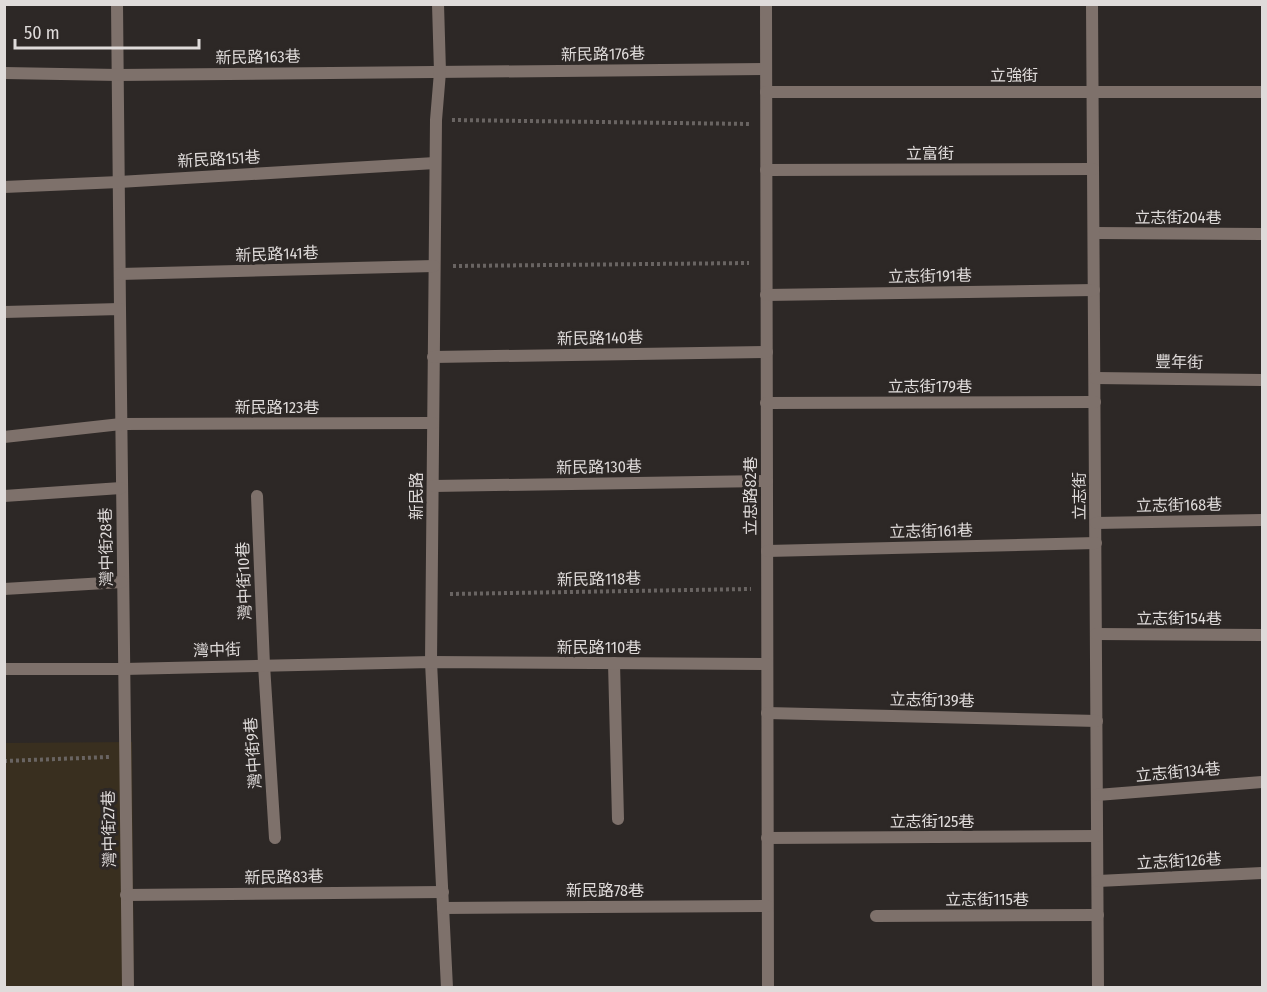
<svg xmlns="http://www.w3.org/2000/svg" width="1267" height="992" font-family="'Fira Sans Condensed','Noto Sans TC',sans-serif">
  <rect width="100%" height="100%" fill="#2d2826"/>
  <path fill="#392f1f" d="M132,742l2,245h-129l-1,-244z"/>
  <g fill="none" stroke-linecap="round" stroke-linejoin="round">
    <g stroke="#696462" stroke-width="4" stroke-dasharray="3 3" stroke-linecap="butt">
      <path d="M452,120l298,4"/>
      <path d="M453,266l296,-3"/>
      <path d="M450,594l301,-5"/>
      <path d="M4,761l105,-4"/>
    </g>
    <g stroke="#7e716b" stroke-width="12">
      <path d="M117,4l3,305"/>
      <path d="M4,73l114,2 648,-6"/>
      <path d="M4,187l115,-5 316,-19"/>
      <path d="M1094,233l168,1"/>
    </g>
    <g stroke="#7e716b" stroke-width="12">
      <path d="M438,4l2,68 -4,48 -5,542 16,326"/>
      <path d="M766,4l2,984"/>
      <path d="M1092,4l6,984"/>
      <path d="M766,92h496"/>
      <path d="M766,170l327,-1"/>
      <path d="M120,274l314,-8"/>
      <path d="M766,295l328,-5"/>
      <path d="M4,312l116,-3 8,679"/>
      <path d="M433,357l334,-5"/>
      <path d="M1095,378l167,2"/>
      <path d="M766,403l329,-1"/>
      <path d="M4,437l117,-13 312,-1"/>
      <path d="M433,486l334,-5"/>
      <path d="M4,496l117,-8"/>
      <path d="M257,496l7,169 11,173"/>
      <path d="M1096,523l166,-3"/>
      <path d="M767,551l329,-8"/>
      <path d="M4,589l118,-7"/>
      <path d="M1096,634l166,1"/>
      <path d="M614,663l4,156"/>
      <path d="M4,669h120l307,-7 336,2"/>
      <path d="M767,713l330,8"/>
      <path d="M1097,795l165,-13"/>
      <path d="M767,838l330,-2"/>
      <path d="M1098,881l164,-8"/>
      <path d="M126,895l317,-3"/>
      <path d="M443,908l324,-2"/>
      <path d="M876,916l222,-1"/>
    </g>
  </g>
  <g text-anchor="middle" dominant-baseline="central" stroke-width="6" stroke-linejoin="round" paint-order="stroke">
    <g font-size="16" fill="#dfdbda" stroke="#2d2826">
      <text transform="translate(603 54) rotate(-1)">新民路176巷</text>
      <text transform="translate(258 57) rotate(-1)">新民路163巷</text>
      <text x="1014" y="75">立強街</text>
      <text x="930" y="153">立富街</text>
      <text transform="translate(219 159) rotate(-3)">新民路151巷</text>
      <text x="1178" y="217">立志街204巷</text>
      <text transform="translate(277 254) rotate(-2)">新民路141巷</text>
      <text transform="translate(930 276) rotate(-1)">立志街191巷</text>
      <text transform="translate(600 338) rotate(-1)">新民路140巷</text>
      <text transform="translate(1179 362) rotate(1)">豐年街</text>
      <text x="930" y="386">立志街179巷</text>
      <text x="277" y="407">新民路123巷</text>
      <text transform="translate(599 467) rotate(-1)">新民路130巷</text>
      <text transform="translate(416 496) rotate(-90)">新民路</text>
      <text transform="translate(750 496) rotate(-90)">立忠路82巷</text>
      <text transform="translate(1079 496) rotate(-90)">立志街</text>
      <text transform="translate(1179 505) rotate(-1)">立志街168巷</text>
      <text transform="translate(931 531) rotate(-1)">立志街161巷</text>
      <text transform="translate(106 547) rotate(-91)">灣中街28巷</text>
      <text transform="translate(599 579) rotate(-1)">新民路118巷</text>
      <text transform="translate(244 581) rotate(-92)">灣中街10巷</text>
      <text x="1179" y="618">立志街154巷</text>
      <text x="599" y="647">新民路110巷</text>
      <text transform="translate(217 650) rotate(-2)">灣中街</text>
      <text transform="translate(932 700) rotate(1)">立志街139巷</text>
      <text transform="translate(253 753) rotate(-94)">灣中街9巷</text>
      <text transform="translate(1178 772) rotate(-5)">立志街134巷</text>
      <text x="932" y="821">立志街125巷</text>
      <text transform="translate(109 829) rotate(-91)">灣中街27巷</text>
      <text transform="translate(1179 861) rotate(-3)">立志街126巷</text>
      <text transform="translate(284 877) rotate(-1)">新民路83巷</text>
      <text x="605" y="890">新民路78巷</text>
      <text x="987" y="899">立志街115巷</text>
    </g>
  </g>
  <rect width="1267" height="992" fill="none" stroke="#dfdbda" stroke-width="12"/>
  <path d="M15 39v9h184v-9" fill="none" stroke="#dfdbda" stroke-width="3"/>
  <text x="24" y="39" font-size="18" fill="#dfdbda" stroke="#2d2826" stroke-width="4.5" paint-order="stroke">50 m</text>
</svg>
